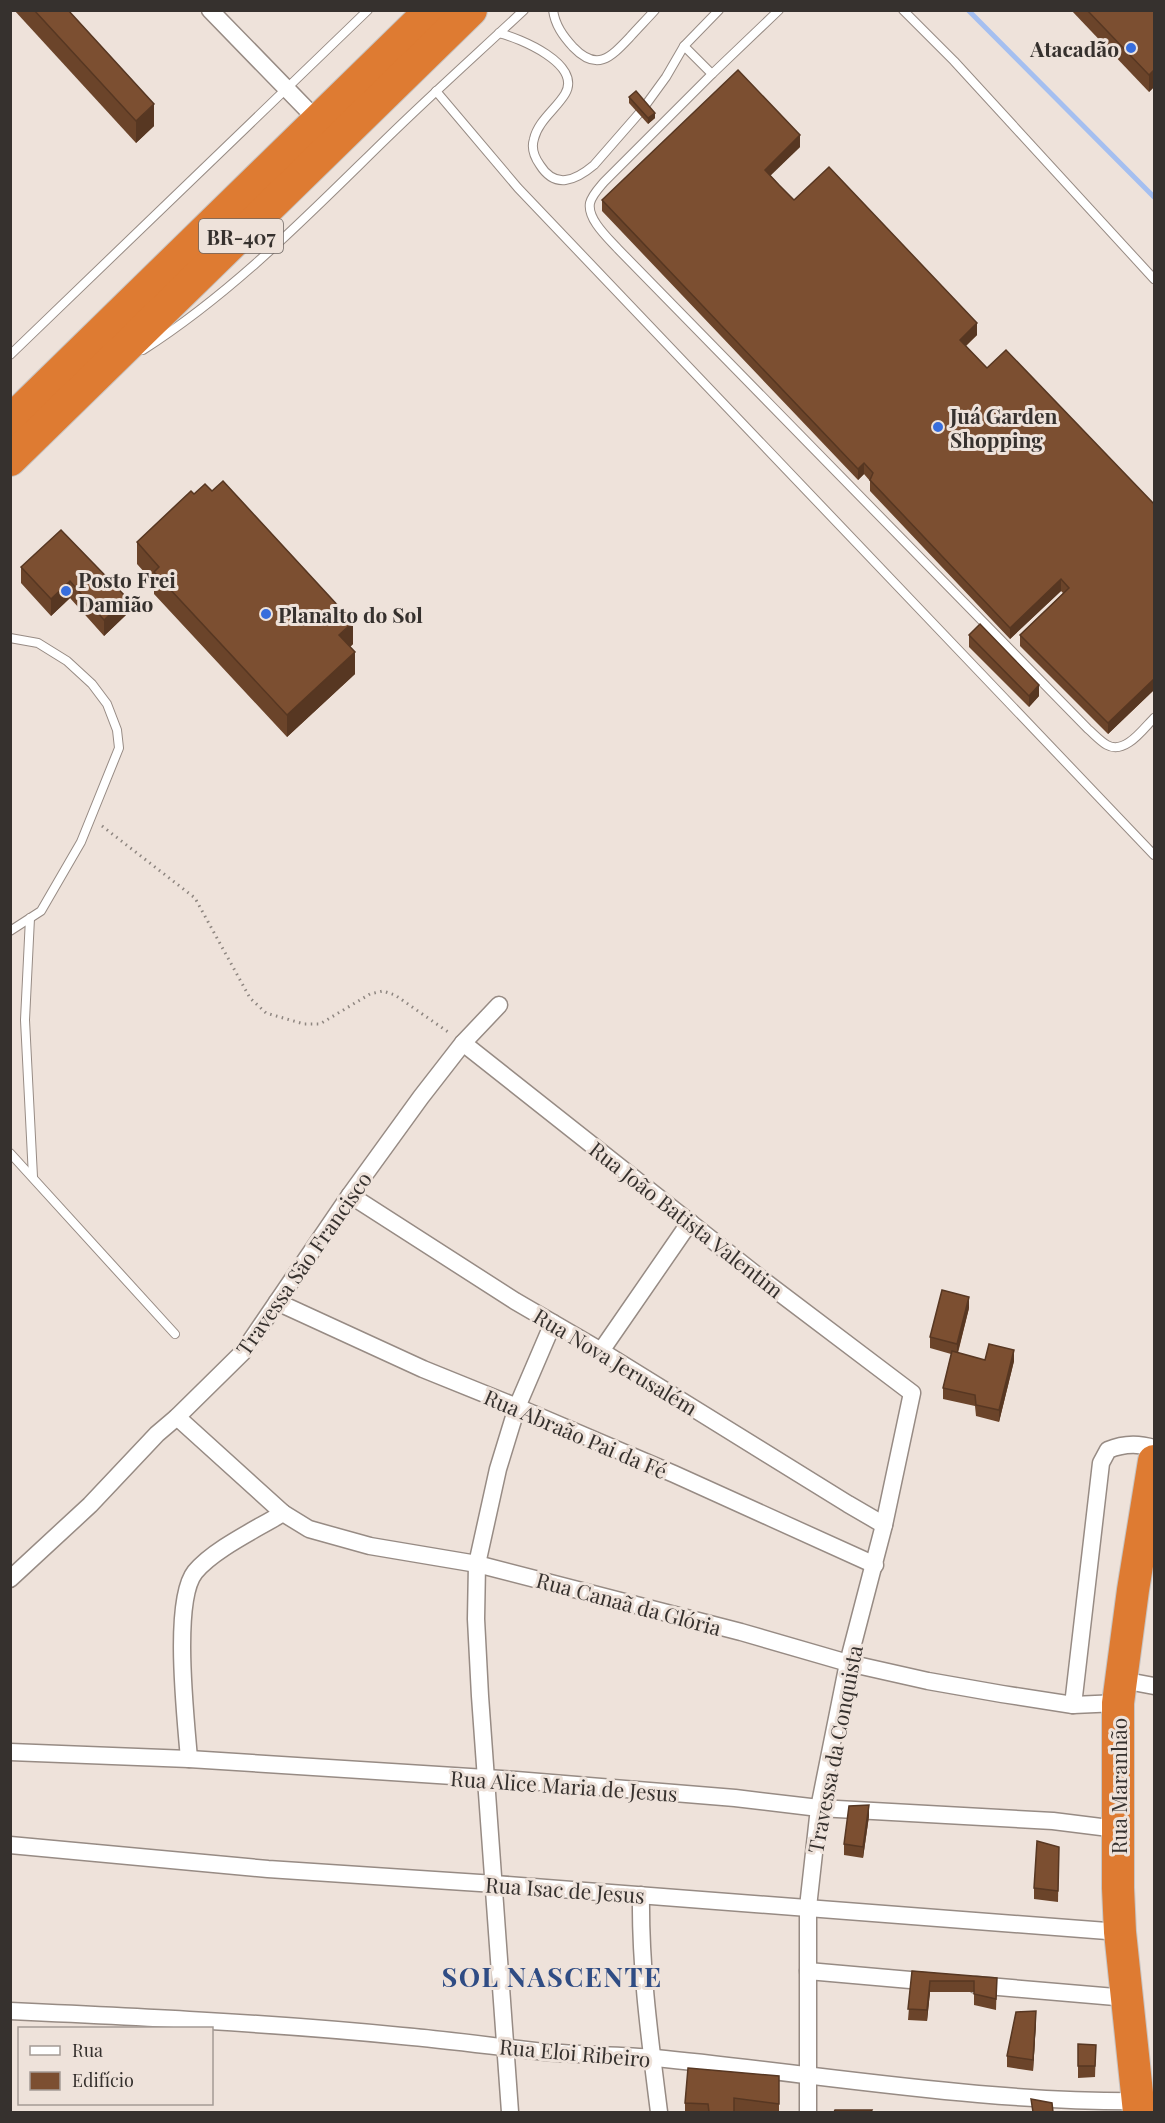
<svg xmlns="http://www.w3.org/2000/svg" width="1165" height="2123" font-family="'Playfair Display',serif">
  <rect width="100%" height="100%" fill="#eee2da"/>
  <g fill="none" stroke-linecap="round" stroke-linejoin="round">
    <path stroke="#a5bff0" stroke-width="5" d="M968,10l186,187"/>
    <g stroke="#978b84" stroke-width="10">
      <g id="lane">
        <path d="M553,10c2,15 10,26 20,37 24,25 37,11 57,-10 8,-9 17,-18 25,-27"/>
        <path d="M779,10l-67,64 -108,108c-5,6 -12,13 -14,21 -3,16 18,35 28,46l470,480c6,5 12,12 19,16 18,10 36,-16 47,-27"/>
        <path d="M903,10l51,51 200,218"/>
        <path d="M499,33c20,5 84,31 66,61 -9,15 -27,27 -31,45 -3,9 1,19 6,26 15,24 35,16 54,0l48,-55 24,-33 18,-31 35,-36"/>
        <path d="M684,46l28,28"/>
        <path d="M436,91l82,97 636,667"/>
        <path d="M143,350c92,-59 166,-136 244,-212 45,-44 91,-85 137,-128"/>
        <path d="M10,355l358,-345"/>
        <path d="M10,638l28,5 29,18 25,23 15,20 10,26 2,18 -38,94 -40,69 -31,20"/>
        <path d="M30,918l-5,102 8,157"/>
        <path d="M10,1153l165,181"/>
      </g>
    </g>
    <g stroke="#978b84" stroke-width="19">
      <g id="street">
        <path d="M210,10l108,111"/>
        <path d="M463,1043l301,238 148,112 -28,132 -36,138 -29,145 -11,99v205"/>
        <path d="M350,1195l165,106 86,50 247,153 36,21"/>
        <path d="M277,1302l146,67 94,38 157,67 201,91"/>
        <path d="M601,1351l89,-129"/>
        <path d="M177,1417l106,96 26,16 61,17 107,18 264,68 107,31 80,18 74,13 71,11 45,-2"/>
        <path d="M10,1579l80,-74 67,-71 20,-17 66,-65 107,-157 71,-98 42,-54 36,-38"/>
        <path d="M1122,1680l32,6"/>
        <path d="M1073,1705l28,-242 7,-13c16,-7 30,-7 46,-2"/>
        <path d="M10,1752l179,7 327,21 219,18 84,10 234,13 64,8"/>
        <path d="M189,1759c-3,-39 -17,-158 6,-187 19,-23 62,-43 88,-59"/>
        <path d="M10,1845l258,24 227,15 625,48"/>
        <path d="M641,1895c-1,73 9,145 18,217"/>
        <path d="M808,1971l125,11"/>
        <path d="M976,1985l151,13"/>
        <path d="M10,2011c131,6 262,12 392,25 48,4 96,11 143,16 37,3 74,3 110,6 166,16 332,46 499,43"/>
        <path d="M510,2112l-30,-416 -4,-77 1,-55 21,-95 19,-62 36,-84"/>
      </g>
    </g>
    <g stroke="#c7c5c4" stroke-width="34">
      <g id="highway">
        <path d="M10,421l421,-411"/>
        <path d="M10,460l461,-450"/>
        <path d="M1139,2112l-19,-180 -2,-44v-185l15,-113 21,-129"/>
      </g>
    </g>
    <path stroke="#8e8680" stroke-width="3" stroke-dasharray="1.5 4.5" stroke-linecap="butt" d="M102,826l93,72 55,100 16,15 38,11h16l50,-30 13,-3 12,4 56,39"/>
    <use href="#lane" stroke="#fff" stroke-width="8"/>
    <use href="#street" stroke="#fff" stroke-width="16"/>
    <use href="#highway" stroke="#de7b32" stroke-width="32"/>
  </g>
  <g fill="#6b442a">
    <path d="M14,10h54l86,116 -18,17z"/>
    <path d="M1071,10h84v76l-6,6z"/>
    <path d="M629,97l26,21 -7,6 -19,-21z"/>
    <path d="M800,147l-30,28 24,25 183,135 -11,11 21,22 168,137v184l-47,45 -88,-88v-11l43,-42 -2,-2 -51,48 -140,-148v-10l-6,-7 -6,6 -256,-269v-11z"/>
    <path d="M212,491l141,153 -3,3 5,27 -68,63 -133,-143v-11l-17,-19v-22l57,-48z"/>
    <path d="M21,567l106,31v16l-23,22 -34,-38 -19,18 -30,-33z"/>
    <path d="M969,635l70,61 -10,11 -60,-60z"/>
    <path d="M969,1308l-11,45 27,7 29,1 -15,61 -23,-6 -1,-10 -32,-7v-11l8,-34 -21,-6v-11z"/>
    <path d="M869,1816l-6,42 -19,-3v-11z"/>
    <path d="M1059,1847l-1,55 -24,-3v-11z"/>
    <path d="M912,1971l85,7 -1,32 -22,-5v-13h-44l-3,29 -19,-1z"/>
    <path d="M1036,2022l-3,49 -26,-4v-11z"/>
    <path d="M1078,2044l18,1 -1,32 -17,1z"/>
    <path d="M779,2076v36h-94v-9z"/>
  </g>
  <g fill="#573722">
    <path d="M1155,69v17l-6,6v-17z"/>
    <path d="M154,104v22l-18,17v-22z"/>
    <path d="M655,113v5l-7,6v-6z"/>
    <path d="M800,135v12l-35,34v-11z"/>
    <path d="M977,323v12l-17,16v-11z"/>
    <path d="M864,463v11l-6,6v-11z"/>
    <path d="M1061,579v12l-51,48v-11z"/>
    <path d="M70,581v17l-19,18v-17z"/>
    <path d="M127,598v16l-23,22v-16z"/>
    <path d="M353,622v22l-14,13v-22z"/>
    <path d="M355,652v22l-68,63v-22z"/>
    <path d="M1155,678v11l-47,45v-11z"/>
    <path d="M1039,685v11l-10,11v-11z"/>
    <path d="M969,1297v11l-12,47v-11z"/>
    <path d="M1014,1350v11l-15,61v-12z"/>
    <path d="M869,1805v11l-6,42v-11z"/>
    <path d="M930,1981v11l-3,29v-11z"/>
    <path d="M1036,2011v11l-3,49v-11z"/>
  </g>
  <g fill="#7c4f31" stroke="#573722" stroke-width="1.5">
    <path d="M34,10h34l86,94 -18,17z"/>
    <path d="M1087,10h68v59l-6,6z"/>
    <path d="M738,70l62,65 -35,35 14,15 15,15 35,-33 148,156 -17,17 27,28 19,-18 149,155v173l-47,45 -88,-88 49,-47 -8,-9 -51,49 -140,-148 3,-7 -9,-10 -6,6 -256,-269z"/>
    <path d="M636,91l19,22 -7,5 -19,-21z"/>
    <path d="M223,481l130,141 -14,13 16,17 -68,63 -133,-143 5,-5 -22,-25 54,-51 3,3 11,-10 7,7z"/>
    <path d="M61,530l66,68 -23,22 -34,-39 -19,18 -30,-32z"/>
    <path d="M980,624l59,61 -10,11 -60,-61z"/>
    <path d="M942,1290l27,7 -12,47 -27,-7z"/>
    <path d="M989,1344l25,6 -15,60 -23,-5 -1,-10 -32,-7 9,-37 33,9z"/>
    <path d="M869,1805l-6,42 -19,-3 5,-38z"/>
    <path d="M1037,1841l22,6 -1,44 -24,-3z"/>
    <path d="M912,1971l85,7 -1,21 -22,-5v-13h-44l-3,29 -19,-1z"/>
    <path d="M1036,2011l-3,49 -26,-4 9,-44z"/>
    <path d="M1078,2044l18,1 -1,21h-17z"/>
    <path d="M688,2068l91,8v28l-45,-6v14h-25l-1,-8 -23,-1z"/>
    <path d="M1031,2099l21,4 1,9h-20z"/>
    <path d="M835,2110h37l-1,2h-37z"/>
  </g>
  <g fill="#376ddc" stroke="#eee2da" stroke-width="2">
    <circle cx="1131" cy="48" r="6"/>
    <circle cx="938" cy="427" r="6"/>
    <circle cx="66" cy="591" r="6"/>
    <circle cx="266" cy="614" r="6"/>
  </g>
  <g text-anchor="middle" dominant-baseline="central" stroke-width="6" stroke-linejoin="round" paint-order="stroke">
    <rect fill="#eee2da" stroke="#6d6662" stroke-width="1.5" x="199" y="219" width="84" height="34" rx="4.5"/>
    <g font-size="20" font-weight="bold" fill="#36312e">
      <text x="241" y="236">BR-407</text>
    </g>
    <g font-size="21" font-weight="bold" fill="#36312e" stroke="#eee2da" text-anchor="start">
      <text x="1119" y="48" text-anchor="end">Atacadão</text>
      <text x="950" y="415">Juá Garden<tspan x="950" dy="24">Shopping</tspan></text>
      <text x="78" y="579">Posto Frei<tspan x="78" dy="24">Damião</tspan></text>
      <text x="278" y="614">Planalto do Sol</text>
    </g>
    <g font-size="21" fill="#36312e" stroke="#eee2da">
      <text transform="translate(687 1219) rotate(38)">Rua João Batista Valentim</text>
      <text transform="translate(303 1263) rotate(-55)">Travessa São Francisco</text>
      <text transform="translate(616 1361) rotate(31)">Rua Nova Jerusalém</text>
      <text transform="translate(576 1433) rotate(23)">Rua Abraão Pai da Fé</text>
      <text transform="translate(629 1603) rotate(15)">Rua Canaã da Glória</text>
      <text transform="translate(834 1749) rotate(-79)">Travessa da Conquista</text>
      <text transform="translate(564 1785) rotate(4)">Rua Alice Maria de Jesus</text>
      <text transform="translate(1118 1786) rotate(-90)">Rua Maranhão</text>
      <text transform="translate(565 1889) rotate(4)">Rua Isac de Jesus</text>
      <text transform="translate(575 2052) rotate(5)">Rua Eloi Ribeiro</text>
    </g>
    <g font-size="27" font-weight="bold" letter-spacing="1.5" fill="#2f4c84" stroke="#eee2da">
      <text x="552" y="1976">SOL NASCENTE</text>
    </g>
  </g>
  <rect width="1165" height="2123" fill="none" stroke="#36312e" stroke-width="24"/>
  <rect x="18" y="2027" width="195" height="78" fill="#eee2da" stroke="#a49b95" stroke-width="1.5"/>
  <rect x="30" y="2046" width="30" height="9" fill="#ffffff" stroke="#a49b95" stroke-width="1.5"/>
  <text x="72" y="2057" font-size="18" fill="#36312e">Rua</text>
  <rect x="30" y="2072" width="30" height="18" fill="#7c4f31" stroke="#a49b95" stroke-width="1.5"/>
  <text x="72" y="2087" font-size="18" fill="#36312e">Edifício</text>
</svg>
